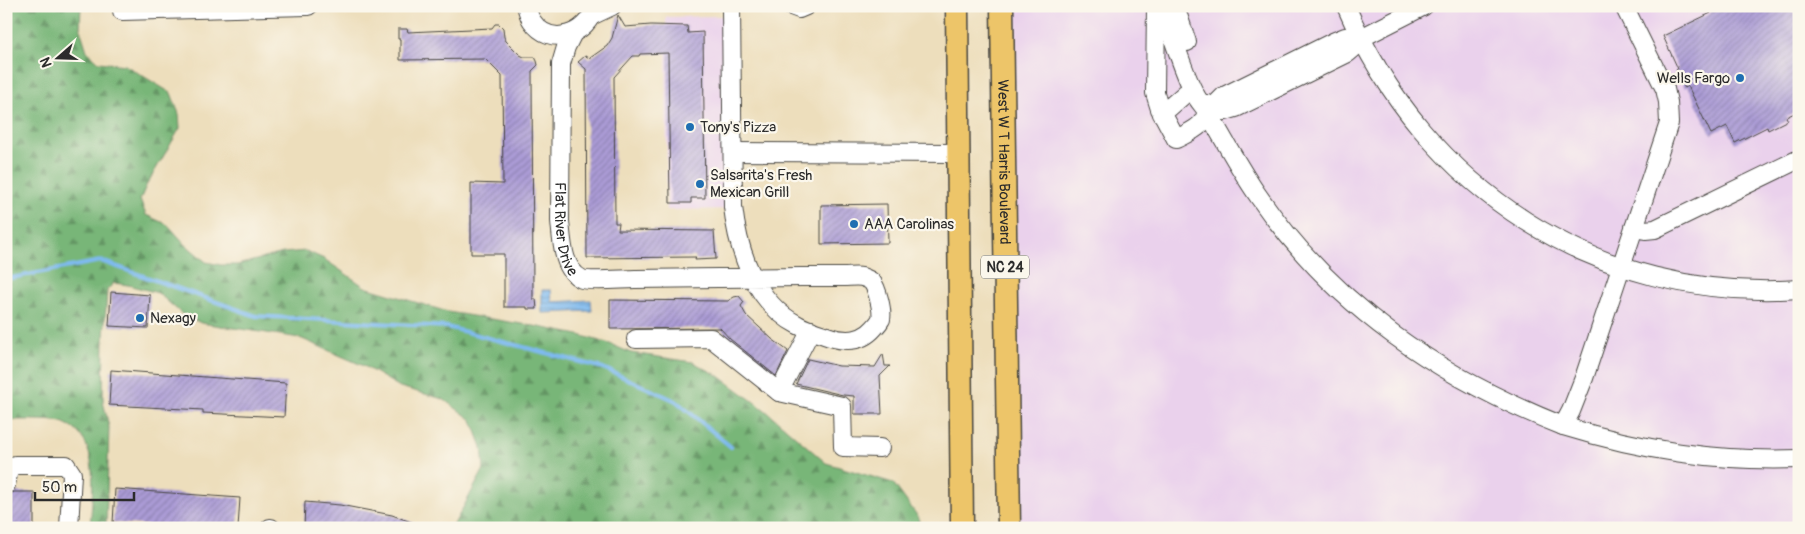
<svg xmlns="http://www.w3.org/2000/svg" width="1805" height="534" font-family="Pangolin,sans-serif">
  <defs>
    <pattern id="forest-firs" width="22" height="20" patternUnits="userSpaceOnUse" patternTransform="scale(1.25)"><rect width="22" height="20" fill="#78b678"/><path d="M5 1l3.5 6h-7zM16 11l3.5 6h-7z" fill="#639463"/></pattern>
    <pattern id="water-rules" width="6" height="5" patternUnits="userSpaceOnUse" patternTransform="scale(1.25)"><rect width="6" height="5" fill="#7ebaf0"/><path d="M0 2.5h6" fill="none" stroke="#6797c3"/></pattern>
    <pattern id="building-hatch" width="6" height="6" patternUnits="userSpaceOnUse" patternTransform="scale(1.25)"><rect width="6" height="6" fill="#ab9bd6"/><path d="M-1 1l2-2M0 6l6-6M5 7l2-2" fill="none" stroke="#8b7fae"/></pattern>
  </defs>
  <rect width="100%" height="100%" fill="#fbf7ec"/>
  <filter id="ink" filterUnits="userSpaceOnUse"><feTurbulence type="fractalNoise" baseFrequency=".02" numOctaves="2"/><feDisplacementMap in="SourceGraphic" scale="10" xChannelSelector="R" yChannelSelector="G"/><feConvolveMatrix kernelMatrix="1 2 1 2 8 2 1 2 1" color-interpolation-filters="sRGB"/></filter>
  <filter id="wash" filterUnits="userSpaceOnUse"><feTurbulence type="fractalNoise" baseFrequency=".0096" numOctaves="4" result="noise"/><feDisplacementMap in="SourceGraphic" scale="20" xChannelSelector="R" yChannelSelector="G"/><feGaussianBlur stdDeviation="1.12" result="paint"/><feColorMatrix in="noise" values="0 0 0 0 0 0 0 0 0 0 0 0 0 0 0 0 0 1.4 0 .05"/><feComposite in="paint" operator="in"/></filter>
  <g filter="url(#wash)">
    <rect width="100%" height="100%" fill="#eddebc"/>
    <g fill="#ead1ec">
      <path d="M1015,6h784v522h-779l-6,-454z"/>
      <path d="M723,16l3,193 -59,1 -1,-193z"/>
    </g>
    <path fill="url(#forest-firs)" stroke="#527052" d="M6,6h75l-1,23 7,22 12,11 26,3 46,28 8,21 1,14 -34,58 -6,14 6,15 22,10 18,20 20,17 15,3h16l46,-12 23,-2 18,8 41,28 83,25 86,14 45,9 31,9 21,9 62,9 26,14 46,34 61,53 67,20 26,35 3,10h-470l32,-59 -2,-22 -10,-27 -29,-21 -43,-12 -36,-21 -64,-28 -99,-15 -19,-9 -24,-21 -30,-8 -14,-2 -7,7 -3,48 -1,63 6,26 -3,101h-16c2,-32 12,-90 -26,-105 -9,-4 -46,-3 -58,-3z"/>
    <path fill="url(#water-rules)" stroke="#54728e" d="M542,290h9l1,12 39,-2 1,11 -50,2z"/>
    <g fill="none" stroke-linecap="round" stroke-linejoin="round">
      <path stroke="#7ebaf0" stroke-width="4" d="M6,279l95,-18 155,55 191,11 156,41 73,33 55,46"/>
    </g>
    <g id="blocks">
      <g fill="url(#building-hatch)">
        <path d="M1707,6h84l8,16v89l-13,6 2,3 -20,10 -1,-3 -32,16 -8,-17 -16,8 -23,-48 -3,2 -9,-18 2,-1 -15,-33 48,-23z"/>
        <path d="M618,15l7,12 26,-2 36,1 1,7 15,-1 2,166h-14v5h-21l-2,-150 -28,1 -1,2h-6l-19,21 1,146h4l-1,7 96,1 2,28 -21,1 1,-3 -109,1 -1,-189 -8,-7 7,-6 5,2 17,-12 5,-8z"/>
        <path d="M495,24h4l4,4 1,9 2,4 14,14 4,2h11l2,4 1,4 -6,6 1,228h3l1,10h-10v-2h-23v-53h-33v-71l32,1 -1,-108 -17,-17 -85,1v-21h-2v-10h9l1,3 84,-4z"/>
        <path d="M887,204l1,39 -67,1v-39z"/>
        <path d="M111,292l39,3 -2,33 -39,-2z"/>
        <path d="M739,296l5,6 -3,4 5,9 26,24 16,12 -12,25 -46,-37 -10,-11 -110,1v-29l118,1 6,-4z"/>
        <path d="M883,354l2,12h5l-10,10 2,38h-28v-18l-11,-1 -47,-11 12,-25 31,7 36,1z"/>
        <path d="M111,370l175,13 -2,34 -81,-4v-3l-94,-5z"/>
        <path d="M115,489l125,9 -2,30h-57l-68,-5z"/>
        <path d="M14,492h20v36h-28v-33z"/>
        <path d="M305,502l35,3 52,10 30,11v2h-118z"/>
      </g>
    </g>
  </g>
  <g filter="url(#ink)">
    <use href="#blocks" fill-opacity="0" stroke="#484641" stroke-width="1"/>
    <g fill="none" stroke-linecap="round" stroke-linejoin="round">
      <g stroke="#484641" stroke-width="20">
        <g id="minor">
          <path d="M526,6c2,5 3,11 6,15 18,27 56,14 63,-15"/>
          <path d="M791,6l8,3 7,-3"/>
          <path d="M1156,6l-1,87 5,16 16,30c16,-8 33,-14 31,-35"/>
          <path d="M1160,6c14,29 20,60 35,88 3,7 9,12 13,19 17,28 32,57 51,84 77,111 180,180 304,229l8,-15 13,-33 85,-255 -1,-21 -3,-13 -41,-83"/>
          <path d="M1175,6l12,36"/>
          <path d="M1346,6c78,183 252,297 453,283"/>
          <path d="M122,11l186,-5"/>
          <path d="M593,15l19,-9"/>
          <path id="s1" d="M573,33l-7,14 -5,17 -1,157c2,18 2,49 22,58 8,3 42,0 53,0 56,-1 111,-1 167,-2 14,0 27,0 41,0 6,0 14,-1 19,0 3,1 8,3 10,5 5,6 11,29 9,37 -1,2 -5,7 -7,9 -12,14 -28,14 -44,9 -11,-4 -23,-7 -32,-12 -43,-22 -60,-74 -65,-118l-2,-201"/>
          <path d="M1361,38l-16,-1 -10,4 -111,55 -16,16 18,-1 10,-3 112,-55 7,-6 6,-9 63,-32"/>
          <path d="M1162,114l24,-21"/>
          <path d="M733,152l225,1"/>
          <path d="M1634,228l11,2 10,-1 144,-70"/>
          <path d="M811,330l-32,62 63,14 1,41 37,1"/>
          <path d="M636,339l75,-1 68,54"/>
          <path d="M1563,426c78,24 153,36 236,33"/>
          <path d="M6,485l3,-16 6,-4h51l6,9 -3,54"/>
          <path d="M270,528h1"/>
        </g>
      </g>
      <g stroke="#484641" stroke-width="25">
        <g id="major">
          <path d="M957,6l5,522"/>
          <path id="s2" d="M1002,6l7,522"/>
        </g>
      </g>
      <use href="#minor" stroke="#fff" stroke-width="18"/>
      <use href="#major" stroke="#edc569" stroke-width="22"/>
    </g>
  </g>
  <g fill="#1f6fb2" stroke="#fbf7ec" stroke-width="2">
    <circle cx="1740" cy="78" r="5"/>
    <circle cx="690" cy="127" r="5"/>
    <circle cx="700" cy="184" r="5"/>
    <circle cx="854" cy="224" r="5"/>
    <circle cx="140" cy="318" r="5"/>
  </g>
  <g text-anchor="middle" dominant-baseline="central" stroke-width="4.5" stroke-linejoin="round" paint-order="stroke">
    <rect fill="#fbf7ec" stroke="#696865" stroke-width="1" x="981" y="255.5" width="48" height="23" rx="4"/>
    <g font-size="14" font-weight="bold" fill="#2b2b2b">
      <text x="1005" y="267">NC 24</text>
    </g>
    <g font-size="15" fill="#2b2b2b" stroke="#fbf7ec" text-anchor="start">
      <text x="1730" y="78" text-anchor="end">Wells Fargo</text>
      <text x="700" y="127">Tony's Pizza</text>
      <text x="710" y="175">Salsarita's Fresh<tspan x="710" dy="17">Mexican Grill</tspan></text>
      <text x="864" y="224">AAA Carolinas</text>
      <text x="150" y="318">Nexagy</text>
    </g>
    <g font-size="15" fill="#2b2b2b" stroke="#fbf7ec">
      <text stroke="none"><textPath href="#s2" startOffset="156">West W T Harris Boulevard</textPath></text>
      <text stroke="none"><textPath href="#s1" startOffset="199">Flat River Drive</textPath></text>
    </g>
  </g>
  <rect width="1805" height="534" fill="none" stroke="#fbf7ec" stroke-width="25"/>
  <g transform="translate(58 58) rotate(250)" stroke="#fbf7ec" stroke-width="4" paint-order="stroke">
  <path d="M0-4L9 19L0 12L-9 19Z" fill="#2b2b2b"/>
  <text y="-8" font-size="14" font-weight="bold" text-anchor="middle" fill="#2b2b2b">N</text>
  </g>
  <path d="M35 492v8h99v-8" fill="none" stroke="#2b2b2b" stroke-width="2.5"/>
  <text x="42" y="492" font-size="15" fill="#2b2b2b" stroke="#fbf7ec" stroke-width="4" paint-order="stroke">50 m</text>
</svg>
